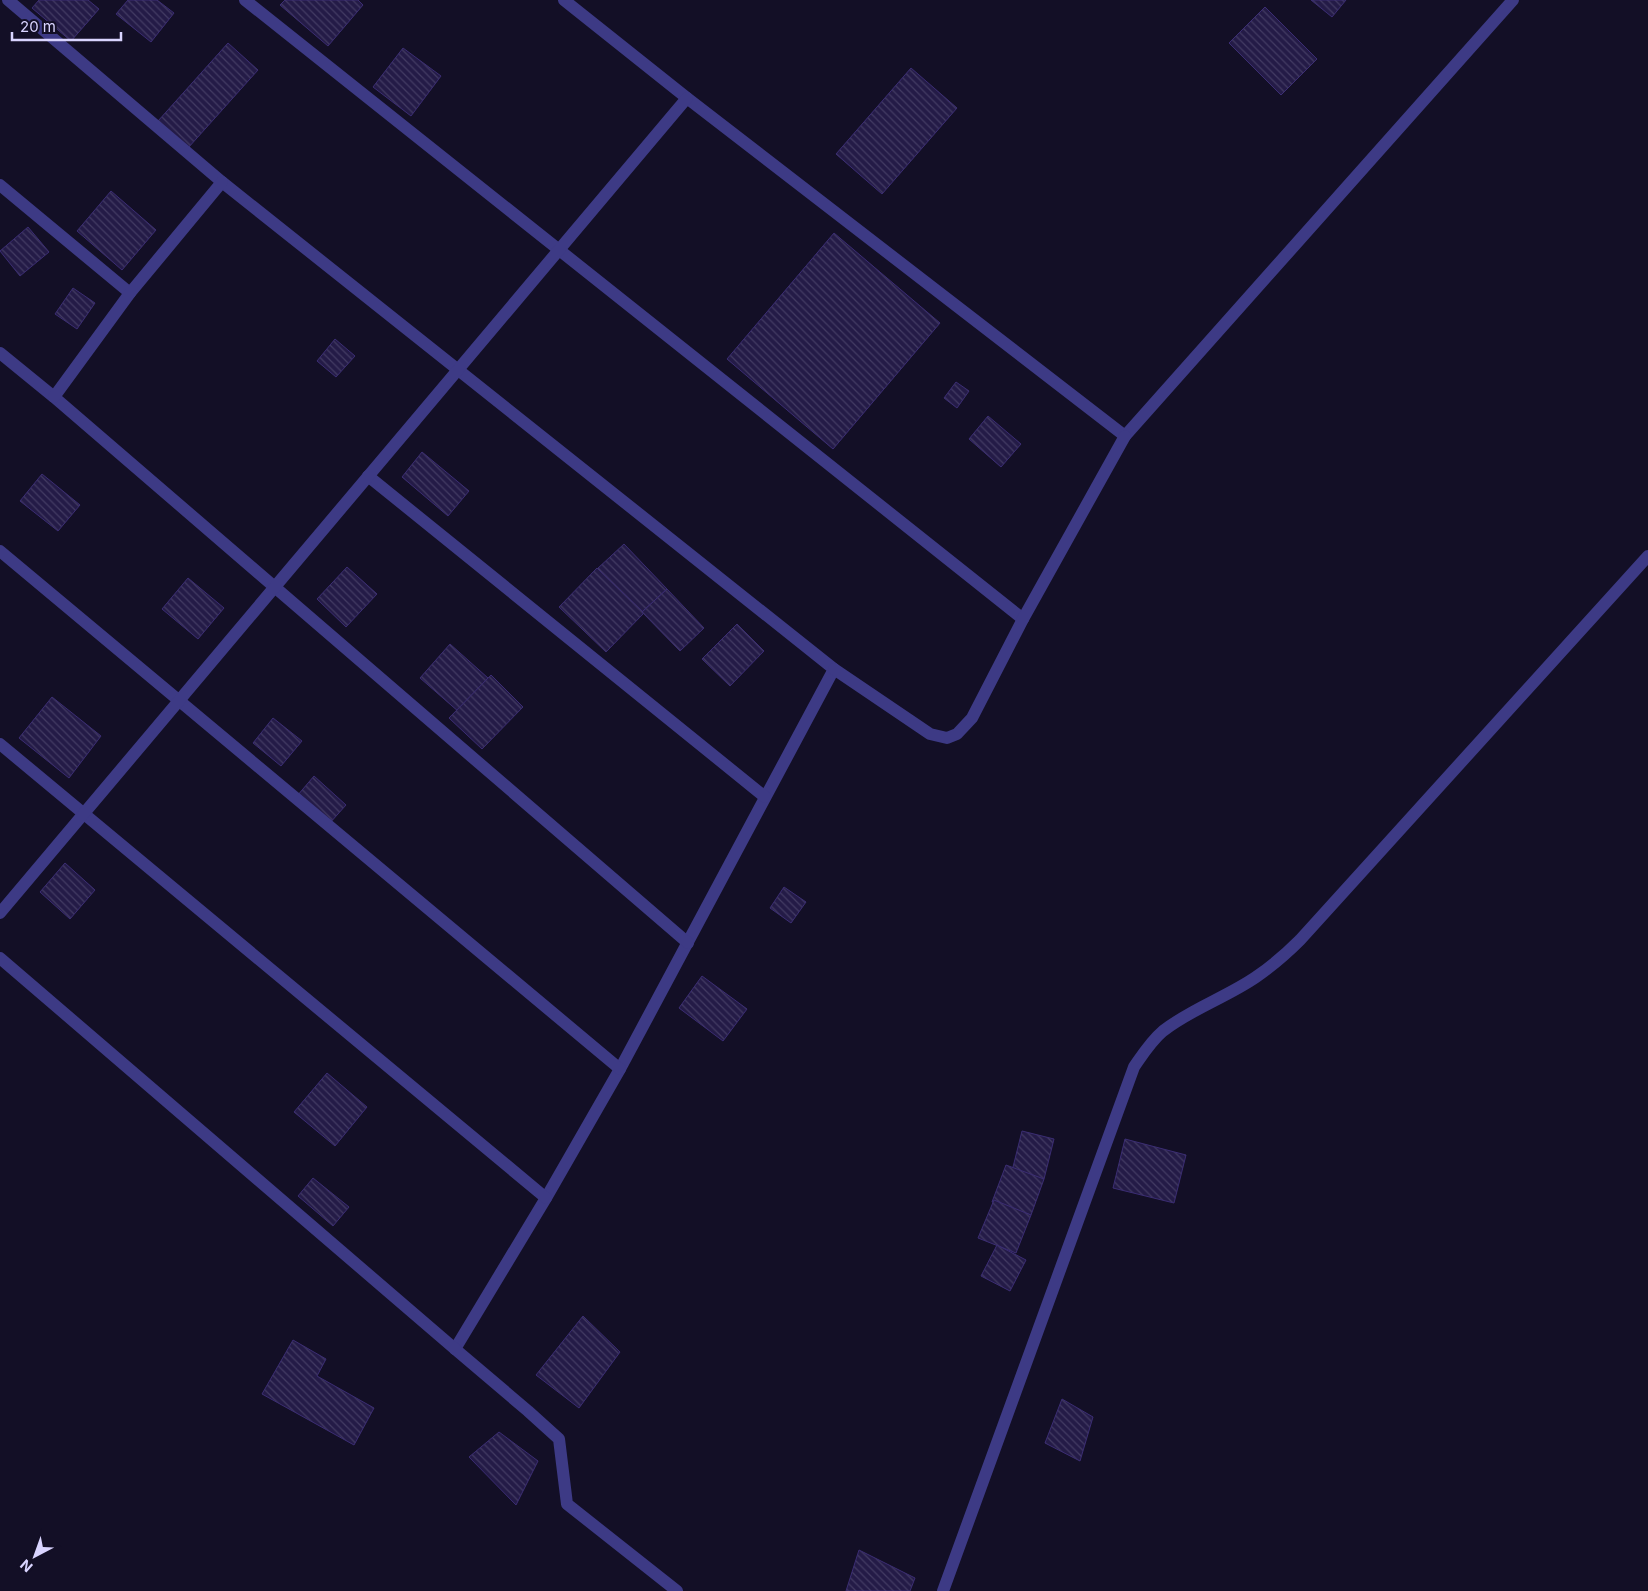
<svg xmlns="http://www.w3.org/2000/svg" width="1648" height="1591" font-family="Inter,sans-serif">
  <defs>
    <pattern id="building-back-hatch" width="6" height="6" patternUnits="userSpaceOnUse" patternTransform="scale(1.25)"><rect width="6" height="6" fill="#241b47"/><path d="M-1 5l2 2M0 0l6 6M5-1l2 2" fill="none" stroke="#433b63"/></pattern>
  </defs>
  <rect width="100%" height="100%" fill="#130f26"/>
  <g fill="url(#building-back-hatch)" stroke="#3b2d73">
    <path d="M39,0h49l11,9 -28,32 -39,-33z"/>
    <path d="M128,0h29l17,13 -23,29 -35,-28z"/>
    <path d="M285,0h73l5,5 -35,41 -48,-41z"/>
    <path d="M1311,0h35l-14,17z"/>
    <path d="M1265,7l52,52 -36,36 -52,-52z"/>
    <path d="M228,43l30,27 -70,78 -30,-27z"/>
    <path d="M403,48l38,28 -30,40 -38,-29z"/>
    <path d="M911,68l46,40 -75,86 -46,-40z"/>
    <path d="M111,191l45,39 -34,40 -45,-39z"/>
    <path d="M28,227l21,25 -29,24 -20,-25z"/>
    <path d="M834,233l106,90 -107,126 -106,-90z"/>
    <path d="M73,288l22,15 -18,26 -22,-15z"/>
    <path d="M335,339l20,17 -19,21 -19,-16z"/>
    <path d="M956,382l13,9 -12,17 -13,-10z"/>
    <path d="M988,416l33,28 -20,23 -32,-28z"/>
    <path d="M422,452l47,39 -21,25 -46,-39z"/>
    <path d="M42,474l38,31 -22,26 -38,-30z"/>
    <path d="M624,544l43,45 -27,25 -43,-45z"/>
    <path d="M347,567l30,27 -31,33 -29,-28z"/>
    <path d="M597,568l47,45 -38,39 -47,-45z"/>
    <path d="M188,578l36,30 -26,31 -36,-30z"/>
    <path d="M667,589l37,39 -24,23 -38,-39z"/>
    <path d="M737,624l27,27 -34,35 -28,-27z"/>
    <path d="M450,644l38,34 -29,34 -39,-34z"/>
    <path d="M491,675l32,32 -41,42 -33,-31z"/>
    <path d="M52,697l49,39 -32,42 -50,-40z"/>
    <path d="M273,718l29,23 -21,25 -28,-23z"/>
    <path d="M314,776l32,29 -17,19 -32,-28z"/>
    <path d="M65,863l30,27 -25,29 -30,-27z"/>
    <path d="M784,887l22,15 -15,21 -21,-15z"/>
    <path d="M702,976l45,33 -24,32 -44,-33z"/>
    <path d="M327,1073l40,34 -32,39 -41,-34z"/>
    <path d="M1022,1131l32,8 -10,40 -32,-8z"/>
    <path d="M1125,1139l61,16 -12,48 -61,-15z"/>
    <path d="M1006,1165l38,14 -13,36 -39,-13z"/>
    <path d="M313,1178l36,29 -16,19 -35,-30z"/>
    <path d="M994,1200l37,15 -15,38 -38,-15z"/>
    <path d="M997,1245l29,15 -16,31 -29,-15z"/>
    <path d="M583,1316l37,36 -41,56 -43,-33z"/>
    <path d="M293,1340l33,19 -9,17 57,32 -20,37 -92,-51z"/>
    <path d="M1062,1399l31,18 -13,44 -35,-18z"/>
    <path d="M499,1432l39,29 -22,44 -47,-48z"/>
    <path d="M859,1550l56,28 -5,13h-64z"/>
  </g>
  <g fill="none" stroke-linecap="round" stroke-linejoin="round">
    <g stroke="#3d3a85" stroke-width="12">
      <path d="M8,0l214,182 612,487 -214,400 -74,129 -91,151"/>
      <path d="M245,0l778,619"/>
      <path d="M564,0l123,98 438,338 388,-436"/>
      <path d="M0,185l130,108"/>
      <path d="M0,353l54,44 634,546"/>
      <path d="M54,397l76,-104 92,-111"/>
      <path d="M368,476l397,321"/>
      <path d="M0,551l620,518"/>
      <path d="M834,669l96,65 17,4 10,-4 15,-16 51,-99 102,-183"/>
      <path d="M0,744l546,454"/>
      <path d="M0,913l687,-815"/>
      <path d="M0,958l455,391 73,62 31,28 8,65 110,87"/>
      <path d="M943,1591l191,-524c9,-13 17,-26 29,-36 28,-22 64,-34 93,-54 16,-11 30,-23 44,-37l348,-384"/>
    </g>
  </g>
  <g transform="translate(35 1556) rotate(221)" stroke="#130f26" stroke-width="4" paint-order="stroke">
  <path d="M0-4L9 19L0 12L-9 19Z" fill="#d9d4ff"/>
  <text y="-8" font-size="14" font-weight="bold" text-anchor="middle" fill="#d9d4ff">N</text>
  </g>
  <path d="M12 32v8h109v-8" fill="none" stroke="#d9d4ff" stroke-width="2.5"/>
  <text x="20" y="32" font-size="15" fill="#d9d4ff" stroke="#130f26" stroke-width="4" paint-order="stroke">20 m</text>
</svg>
